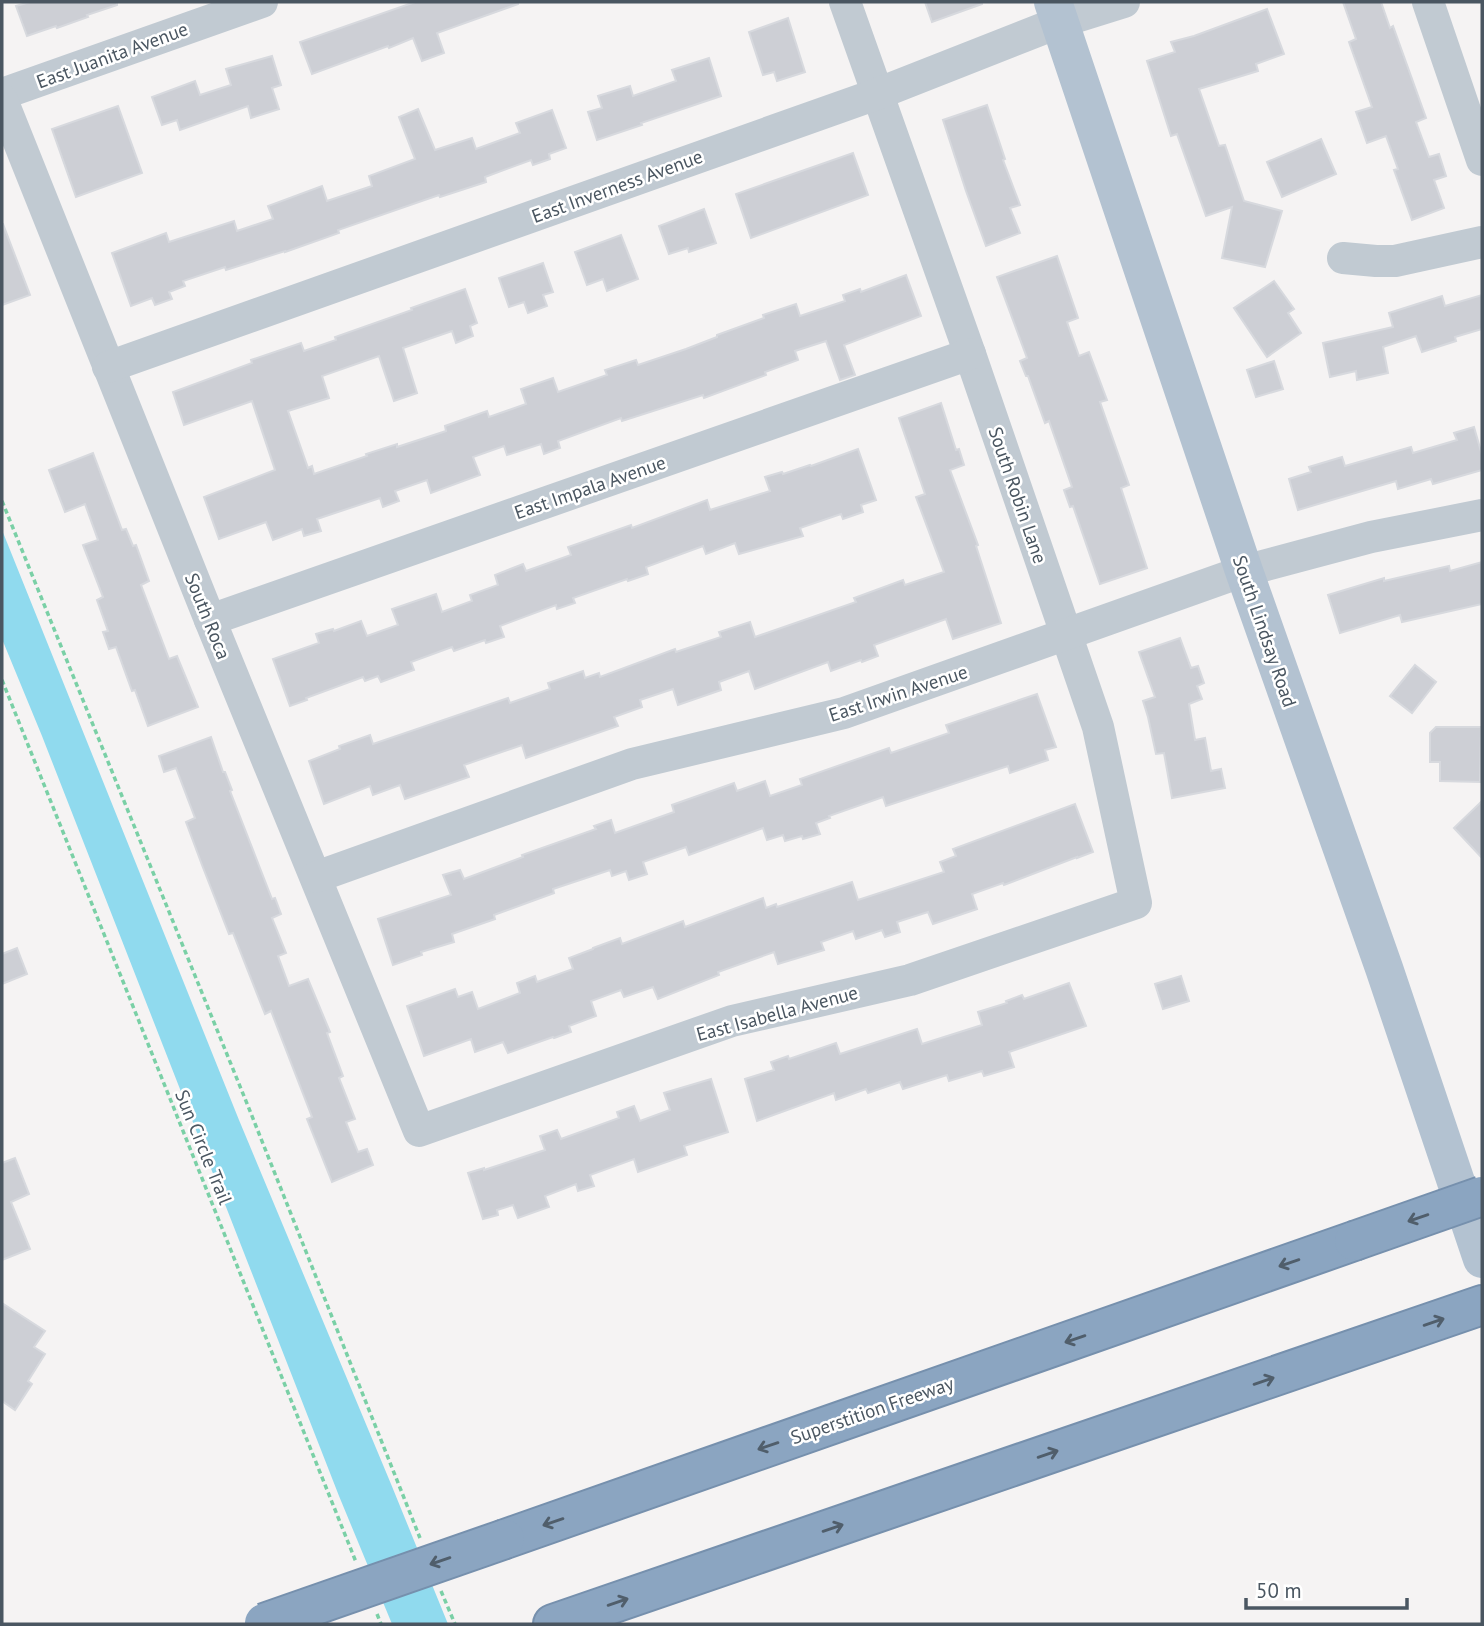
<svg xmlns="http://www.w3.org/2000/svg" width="1484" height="1626" font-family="'PT Sans',sans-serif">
  <rect width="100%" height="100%" fill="#f5f3f3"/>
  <path fill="#90daee" d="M2,530l237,590 152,364 57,140h-56l-53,-128 -297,-760 -40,-97z"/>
  <g fill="#cdcfd5" stroke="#d7d9de" stroke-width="2">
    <path d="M30,2h87v3l-30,10 1,2 -31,11 -1,-2 -29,10 -11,-30z"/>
    <path d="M415,2h103v2l-81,29 7,20 -22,8 -9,-23 -24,10 -1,-2 -76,28 -12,-32z"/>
    <path d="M925,2h57v2l-50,18z"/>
    <path d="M1343,2h38l9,26 3,-2 33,92 -10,4 13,35 10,-3 7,22 -12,4 10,28 -32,12 -18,-50 4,-1 -12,-33 -19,7 -11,-31 16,-5 -23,-65 7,-3z"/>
    <path d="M1267,9l17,45 -28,10 2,7 -59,18 20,57 6,-1 19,56 38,10 -17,56 -43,-9 10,-51 -26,9 -29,-82 -6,2 -24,-75 28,-9 -4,-10 23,-6z"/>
    <path d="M788,18l17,54 -28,9 -3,-9 -11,3 -14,-43z"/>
    <path d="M272,56l9,29 -9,3 7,21 -28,9 -3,-12 -68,24 -3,-10 -15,5 -10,-28 43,-16 5,14 31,-10 -5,-16z"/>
    <path d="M709,58l12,38 -80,27 1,2 -45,15 -9,-28 14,-4 -4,-12 32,-10 3,10 43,-15 -4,-11z"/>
    <path d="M987,105l18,54 -2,1 17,45 -10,3 10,25 -34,13 -20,-55 -23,-71z"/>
    <path d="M118,106l24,67 -66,24 -24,-68z"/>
    <path d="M418,109l17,41 37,-12 4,11 44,-16 -4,-10 36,-13 14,38 -17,6 1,5 -17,6 -2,-5 -46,17 1,5 -46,15 -1,-2 -101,35 1,3 -54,19v-1l-59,19 -1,-3 -42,14 2,5 -16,6 3,7 -17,6 -3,-7 -21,8 -19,-53 54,-20 3,9 65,-21 3,10 36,-12 -5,-13 54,-20 5,15 45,-15 -3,-10 46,-17 -16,-42z"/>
    <path d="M1321,139l15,35 -54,23 -15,-35z"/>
    <path d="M853,153l15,42 -117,43 -15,-44z"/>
    <path d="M704,209l12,34 -27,9 -1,-4 -19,6 -10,-28z"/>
    <path d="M2,224h1l27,71 -28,10z"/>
    <path d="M621,235l17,44 -31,12 -4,-12 -16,6 -12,-33z"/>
    <path d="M1057,256l21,62 -11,4 12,34 10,-4 18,48 -7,2 29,83 -8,3 26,80 -47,16 -27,-78 -3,1 -6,-17 8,-3 -23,-66 -4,2 -17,-47h-2l-6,-15 7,-3 -30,-81z"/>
    <path d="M543,263l10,29 -10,3 4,11 -19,7 -4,-11 -15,5 -10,-29z"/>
    <path d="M906,275l15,41 -77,29 11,30 -15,5 -14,-39 -31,10 3,9 -33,12 1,3 -62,23 -1,-3 -81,26 -1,-3 -63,23 2,7 -16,6 -3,-10 -34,11 -3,-9 -31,11 7,18 -49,18 -4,-13 -32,11 4,10 -16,6 -3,-9 -63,21 4,12 -17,5 -2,-7 -29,11 -7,-18 -47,17 -15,-42 71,-27 -23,-69 -68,24 -11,-33 79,-29 -1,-3 50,-17 3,8 32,-11 -1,-3 77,-27 -1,-2 54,-19 12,34 -7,3 3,10 -17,7 -4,-12 -49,17 14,45 -23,8 -15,-45 -57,20 7,22 -41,13 20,57 4,-2 2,8 53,-18 -1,-2 31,-10v3l49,-16 -1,-5 42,-15 2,6 37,-13 -5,-15 32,-11 5,14 49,-17 -2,-5 31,-10 2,5 48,-16 31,-12v-2l47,-17 -1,-3 33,-11 4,12 45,-15 -2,-6 17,-6 1,3z"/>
    <path d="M1274,281l20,28 -6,4 13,20 -34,24 -33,-49z"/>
    <path d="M1482,295v34l-27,8 1,4 -34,11 -6,-16 -33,11 5,26 -31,7 -1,-9 -26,6 -7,-34 70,-16 -4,-14 53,-17 3,10z"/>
    <path d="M1274,361l9,28 -27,8 -9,-27z"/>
    <path d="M941,403l15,47 3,-1 5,16 -14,5 28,75 -2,1 25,77 -48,16 -7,-20 -72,26 4,11 -16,6 -1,-2 -30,11 -3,-9 -73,27 -6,-18 -30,11 2,8 -43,15 -5,-16 -33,11 2,7 -28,10 4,9 -92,32 -4,-13 -58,20 5,12 -64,22 -5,-14 -27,10 -3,-9 -46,18 -15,-43 31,-12 -1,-3 31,-11 3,9 135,-46 2,5 40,-14 -2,-6 35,-12 2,7 14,-5 1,4 75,-28 1,3 45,-15 -2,-5 31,-10 5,15 101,-35 -2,-4 49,-18 2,5 39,-13 -28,-75 9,-3 -26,-76z"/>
    <path d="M1474,427l8,28v15l-49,14 -2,-5 -33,10 -2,-8 -98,29 -9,-31 22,-7 -2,-5 33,-10 3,9 66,-19 2,6 44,-13 -3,-7z"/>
    <path d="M858,449l18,51 -15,5 2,7 -20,7 -2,-5 -41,14 3,8 -64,18 -4,-11 -29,11 -3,-8 -57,21 2,7 -20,7 -1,-2 -54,19 2,5 -18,6 -1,-4 -56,21 4,11 -18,6 -1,-3 -31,11 -2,-4 -41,15 3,8 -33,12 -3,-6 -13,5 -2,-4 -57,21 1,2 -17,6 -17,-47 46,-16 -3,-9 17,-5 1,2 27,-10 6,15 31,-11 -6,-16 44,-15 6,18 30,-11 -2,-6 28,-10 -3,-10 28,-11 3,7 45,-16 -3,-8 63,-22 1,3 75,-28 3,10 60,-19 -5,-14 17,-5 1,2 27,-9 1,1z"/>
    <path d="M93,453l29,77 4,-1 7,17 3,-1 13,36 -8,4 28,74 8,-3 21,51 -50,19 -13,-36 -3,1 -16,-44 -7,2 -6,-17 5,-1 -11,-31 6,-3 -20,-52 15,-5 -13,-36 -20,8 -16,-42z"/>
    <path d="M1482,562v42l-80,18 -2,-7 -60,18 -12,-38 56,-17v3l65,-15 1,5z"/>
    <path d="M1180,638l11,30 7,-2 6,17 -7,3 5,13 -13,5 6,36 10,-2 6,33 10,-2 4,19 -53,10 -8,-45 -8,1 -8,-37 -5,-16 12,-4 -16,-45z"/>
    <path d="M1415,665l21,17 -24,31 -22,-17z"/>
    <path d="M1037,694l19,53 -11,3 3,10 -38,13 -2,-7 -122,40 -3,-9 -54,19 1,2 -14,5 4,11 -17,5 -1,-3 -17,5 -2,-6 -16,5 -4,-12 -74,27 -3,-8 -43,15 4,12 -18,6 -3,-9 -14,5 -2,-6 -57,19 1,4 -60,22 1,4 -43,15 2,8 -33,10 1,3 -29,10 -15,-46 73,-24 -8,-20 17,-5 4,9 59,-22 -1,-2 74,-26 -2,-3 17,-6 4,13 59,-21 -2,-7 62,-22 3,8 28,-10 5,15 32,-11 -2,-6 89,-31 2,5 58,-20 -3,-8z"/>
    <path d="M1436,727h45l-1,55 -40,-1v-19h-10v-29z"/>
    <path d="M211,737l12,35h2l7,18 -2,1 42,108 3,-1 6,16 -9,4 14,35 -8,3 11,30 19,-7 22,53 -3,1 16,43 -4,2 16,41 -9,3 12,30 9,-3 6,16 -41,17 -25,-63 5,-2 -41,-106 -6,3 -32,-81 -4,1 -27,-69 -16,-43 9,-4 -19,-50 -12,4 -5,-16z"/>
    <path d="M1482,801v57l-28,-30z"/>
    <path d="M1075,804l18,48 -16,6v-1l-73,28 -1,-2 -31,11 5,15 -44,15 -5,-12 -31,10 3,10 -15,5 -3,-7 -26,9 -3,-8 -32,11 3,8 -46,14 -4,-12 -56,20 1,3 -61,24 -5,-12 -29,10 -3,-7 -30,11 5,15 -27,10 2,6 -17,6 -1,-1 -45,16 -5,-11 -28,10 -4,-13 -47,17 -17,-50 48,-17 3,8 14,-5 6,17 42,-16 -3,-10 18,-7 2,6 36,-13 -4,-11 24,-9v-1l27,-10 2,6 61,-23 2,6 78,-29 3,10 10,-4 1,3 75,-25 6,18 86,-28 -4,-10 16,-6 -3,-7z"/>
    <path d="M17,948l10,26 -25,10v-30z"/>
    <path d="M1181,976l8,25 -26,8 -8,-25z"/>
    <path d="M1069,983l17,43 -77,26 5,15 -30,9 -2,-5 -33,10 -2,-6 -44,14 -3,-7 -32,11 -2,-4 -30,11 -2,-7 -77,28 -12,-42 29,-9 -3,-8 17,-6 1,3 47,-16 4,11 77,-25 5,15 60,-19 -4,-13 29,-9 -1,-2 16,-6 2,4z"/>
    <path d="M711,1079l17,53 -44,14 3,9 -49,17 -4,-13 -44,16 4,11 -16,5 -2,-7 -31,12 4,11 -31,11 -5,-13 -16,5 1,5 -15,4 -15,-46 16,-5v2l61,-20 -5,-14 17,-6 4,9 58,-21 -2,-6 17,-6 6,15 30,-11 -6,-17z"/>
    <path d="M15,1158l14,36 -18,8 19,47 -28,11v-97z"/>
    <path d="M2,1303l43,28 -11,16 11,7 -17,27 4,3 -17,26 -13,-9z"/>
  </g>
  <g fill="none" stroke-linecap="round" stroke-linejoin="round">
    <g stroke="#7690ad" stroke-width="42">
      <g id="highway">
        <path d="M505,1539l849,-298"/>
        <path d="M553,1624l929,-319"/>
      </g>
    </g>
    <g stroke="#7ad0a6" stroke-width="3.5" stroke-dasharray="5 3.5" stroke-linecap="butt">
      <path d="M2,501l246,605 172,432"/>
      <path d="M2,680l354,882"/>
      <path d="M441,1591l14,33"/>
      <path d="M377,1614l4,10"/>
    </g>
    <g stroke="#c1cad2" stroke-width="32">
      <path d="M1428,2l54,158"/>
      <path d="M2,94l260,-92"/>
      <path d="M2,100l208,520 209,511 313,-110 178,-41 226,-77 -38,-176 -128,-373 -125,-352"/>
      <path d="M1343,258l33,3h19l87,-19"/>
      <path d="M108,367l769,-273 183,-72 64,-20"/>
      <path d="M210,620l760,-266"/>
      <path d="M316,877l316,-113 212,-51 400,-142 127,-34 111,-22"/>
    </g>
    <path stroke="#b3c2d1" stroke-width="38" d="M1053,2l191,569 140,397 98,291"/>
    <use href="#highway" stroke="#8ba5c1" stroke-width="38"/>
    <g stroke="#7690ad" stroke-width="42" stroke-linecap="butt">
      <g id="highway-bridge">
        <path d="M1354,1241l128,-45"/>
        <path d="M264,1623l241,-84"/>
      </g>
    </g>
    <use href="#highway-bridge" stroke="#8ba5c1" stroke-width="38"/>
  </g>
  <defs><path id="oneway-shaft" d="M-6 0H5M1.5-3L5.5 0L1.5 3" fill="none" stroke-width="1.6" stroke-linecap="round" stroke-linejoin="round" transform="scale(1.75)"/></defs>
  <g stroke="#505e6b">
    <use href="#oneway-shaft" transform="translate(1418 1218) rotate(161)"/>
    <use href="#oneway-shaft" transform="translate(1289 1263) rotate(161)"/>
    <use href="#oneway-shaft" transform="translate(1434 1322) rotate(-19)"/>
    <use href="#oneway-shaft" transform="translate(1075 1339) rotate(161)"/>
    <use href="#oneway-shaft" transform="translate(1264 1381) rotate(-19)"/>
    <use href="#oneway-shaft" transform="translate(768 1446) rotate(161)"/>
    <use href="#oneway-shaft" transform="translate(1048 1454) rotate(-19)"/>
    <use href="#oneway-shaft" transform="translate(553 1522) rotate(161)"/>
    <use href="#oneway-shaft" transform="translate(833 1528) rotate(-19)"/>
    <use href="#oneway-shaft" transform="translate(440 1561) rotate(161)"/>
    <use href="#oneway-shaft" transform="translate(618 1602) rotate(-19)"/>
  </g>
  <g text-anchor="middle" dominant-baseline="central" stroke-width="5" stroke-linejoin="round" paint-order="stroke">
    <g font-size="19" fill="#4a5661" stroke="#fff">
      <text transform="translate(112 55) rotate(-20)">East Juanita Avenue</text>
      <text transform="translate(617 186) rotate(-20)">East Inverness Avenue</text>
      <text transform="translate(590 487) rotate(-19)">East Impala Avenue</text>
      <text transform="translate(1018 495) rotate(71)">South Robin Lane</text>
      <text transform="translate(208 616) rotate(68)">South Roca</text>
      <text transform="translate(1265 631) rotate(71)">South Lindsay Road</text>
      <text transform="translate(898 693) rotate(-18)">East Irwin Avenue</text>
      <text transform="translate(777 1013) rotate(-15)">East Isabella Avenue</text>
      <text transform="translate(204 1147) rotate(68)">Sun Circle Trail</text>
      <text transform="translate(872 1410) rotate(-19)">Superstition Freeway</text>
    </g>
  </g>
  <rect width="1484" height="1626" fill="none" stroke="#4a5661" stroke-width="7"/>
  <path d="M1246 1598v10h161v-10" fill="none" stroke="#4a5661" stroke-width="3.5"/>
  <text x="1256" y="1598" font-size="21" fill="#4a5661" stroke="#ffffff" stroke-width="5" paint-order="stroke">50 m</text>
</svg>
